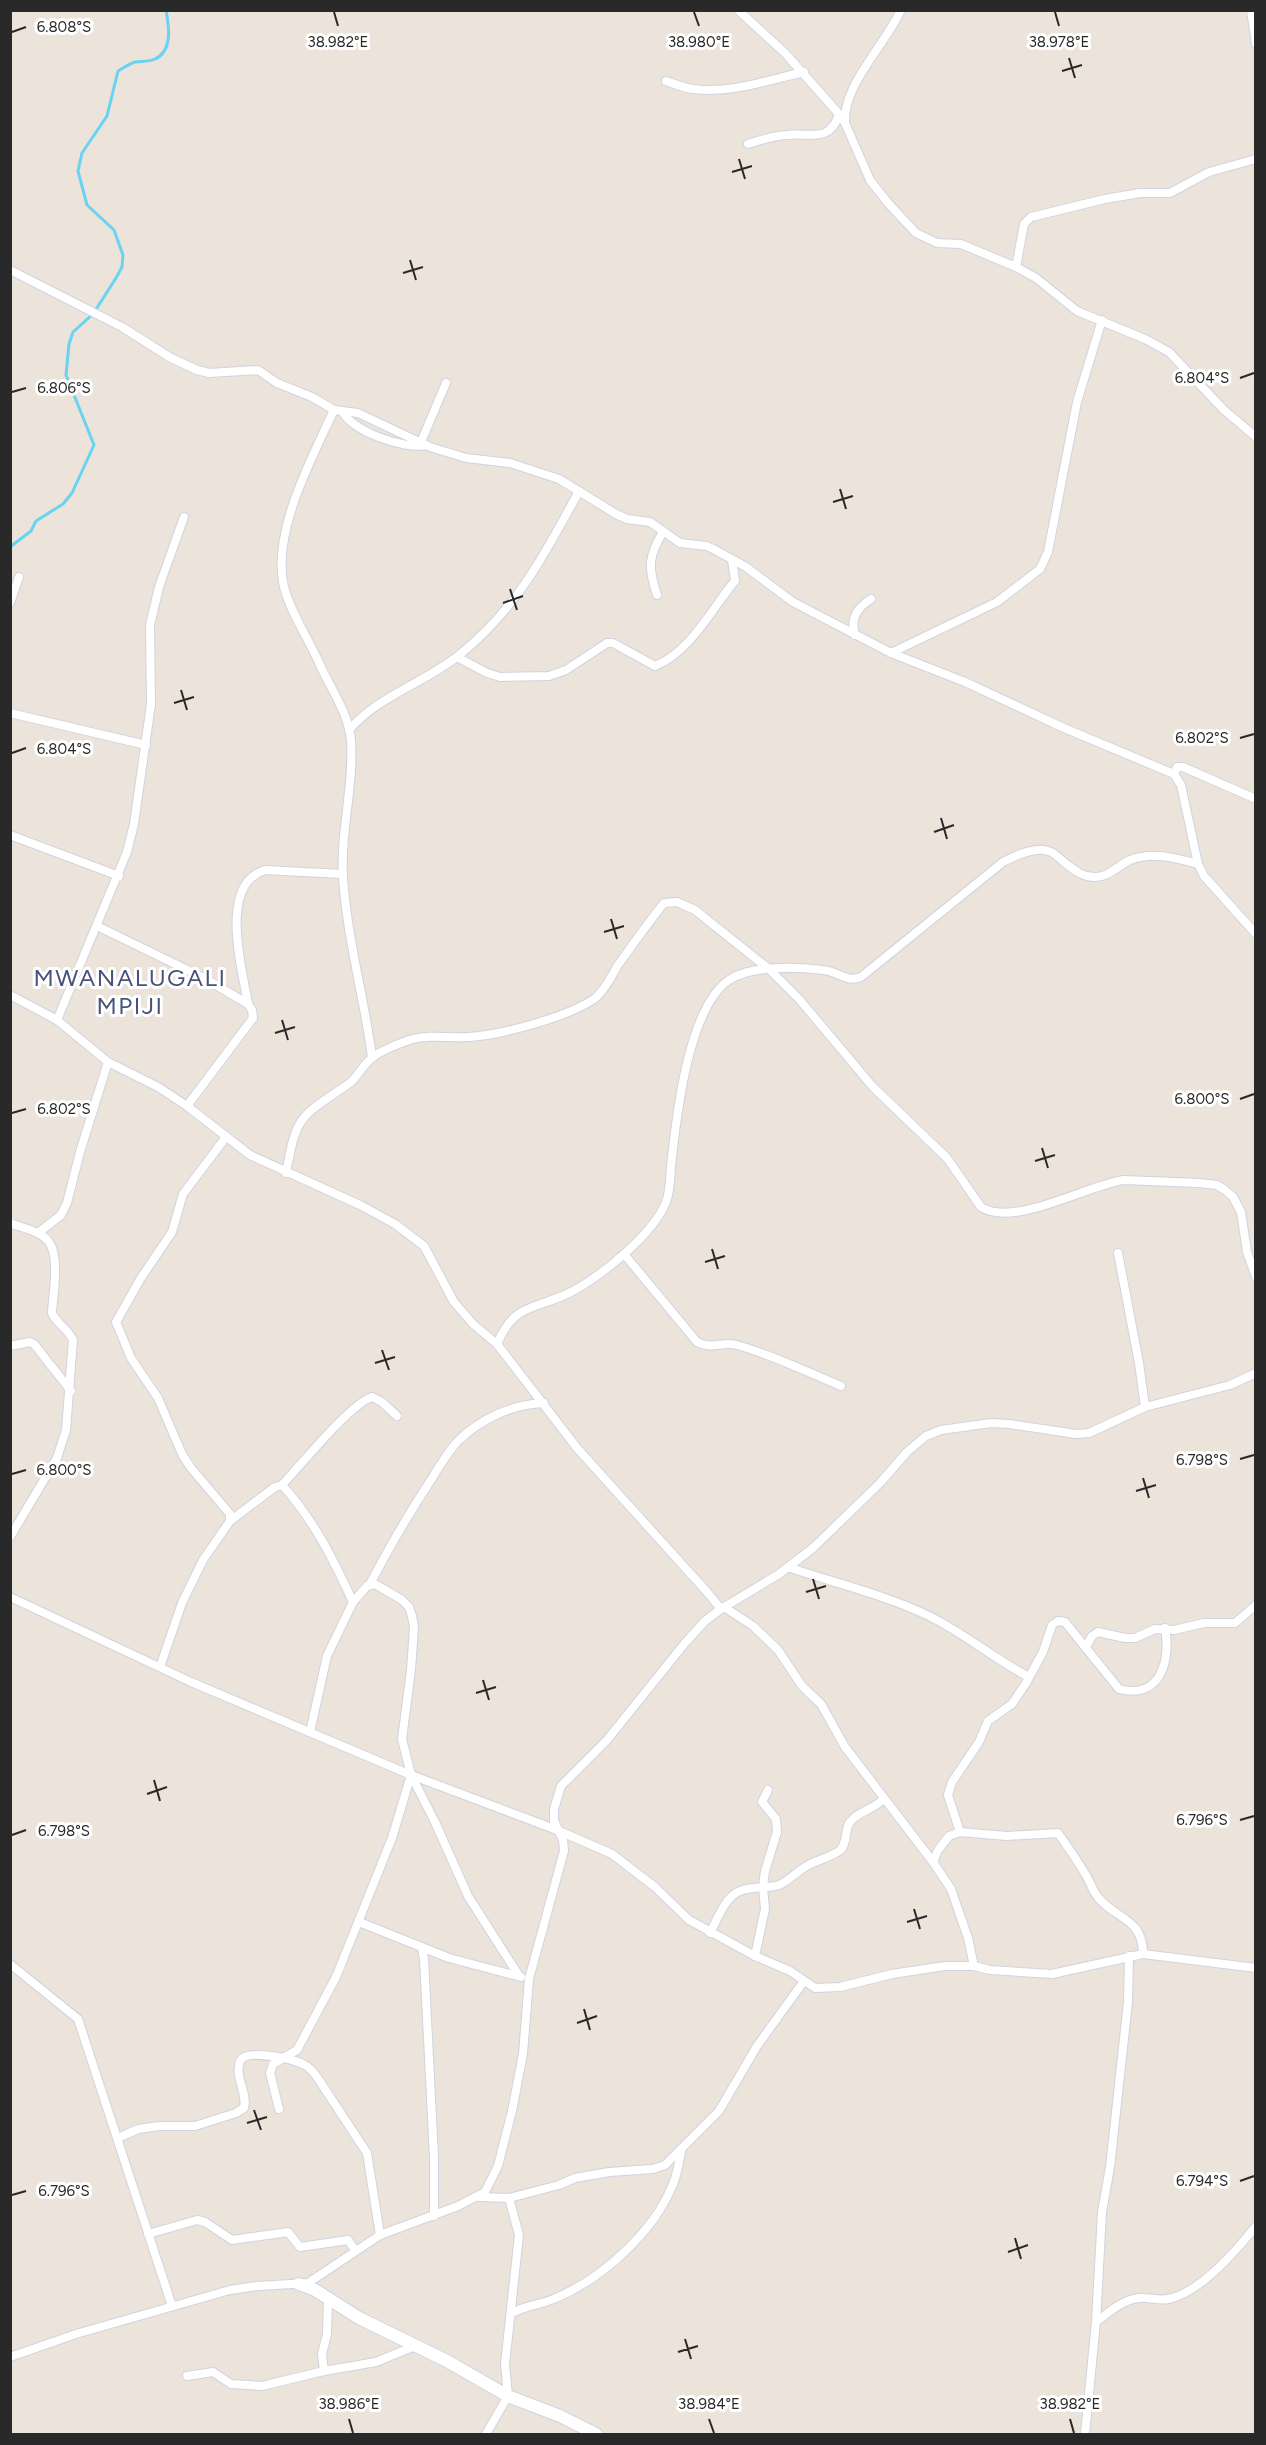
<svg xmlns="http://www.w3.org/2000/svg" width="1266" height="2445" font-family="Figtree,sans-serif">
  <rect width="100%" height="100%" fill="#ece3da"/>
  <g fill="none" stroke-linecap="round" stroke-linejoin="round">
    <path stroke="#69d3f2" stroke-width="3" d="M10,547l21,-16 5,-10 27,-17 9,-11 22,-48 -28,-70 3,-31 4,-12 20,-18 23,-36 6,-11 1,-12 -9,-25 -27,-25 -9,-34 4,-18 25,-37 11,-45c5,-3 11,-7 17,-9 6,-1 14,0 20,-3 18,-8 14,-33 11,-49"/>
    <g stroke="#cfd4e2" stroke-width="10">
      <g id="street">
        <path d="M738,10l47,43 54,61 6,9 25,57 18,23 28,30 21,10 24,1 55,23 20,11 41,33 68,28 24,13 55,58 32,27"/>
        <path d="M1251,10l5,34"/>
        <path d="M666,81c9,3 18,7 27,8 37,5 76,-9 111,-17"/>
        <path d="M845,122c-2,-37 40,-77 56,-112"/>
        <path d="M748,144c12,-4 25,-8 38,-9 22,-3 44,9 53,-21"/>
        <path d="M1016,267l8,-43 7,-7 74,-18 35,-6h30l39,-21 47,-13"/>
        <path d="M10,270l112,57 49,31 26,12 12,3 49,-3 19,13 35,14 22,13 24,3 72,34 36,11 44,5 49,16 57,35 11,5 23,3 30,21 27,3 10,5 29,16 47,35 98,51 74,29 99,46 110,46 7,11 17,79 6,12 52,58"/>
        <path d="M334,410c-22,48 -63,123 -50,177 7,27 25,52 36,78 11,24 29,49 31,76 3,45 -11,92 -8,136 4,61 21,120 29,180"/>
        <path d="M342,411c10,20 62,39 84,34"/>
        <path d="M421,442l25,-59"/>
        <path d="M657,595c-9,-27 -9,-39 6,-63"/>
        <path d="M10,603l9,-26"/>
        <path d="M855,635c-5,-17 2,-27 16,-36"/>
        <path d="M891,653l106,-51 43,-33 8,-17 29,-150 25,-82"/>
        <path d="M457,657l30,16 13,4 49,-1 17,-6 41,-27h6l42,23c33,-13 54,-52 75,-79l5,-6 -3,-21"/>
        <path d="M10,713l136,32"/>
        <path d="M349,730c29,-34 75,-47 109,-74 58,-46 87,-102 121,-165"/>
        <path d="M1174,774l3,-7h6l73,32"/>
        <path d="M10,835l109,41"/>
        <path d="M97,926l107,52 44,26 4,6 1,8 -66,88"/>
        <path d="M10,995l47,25 51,42 50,25 29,19 63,49 110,50 35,19 29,22 30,56 19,22 24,20 80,104 130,144 14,17"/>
        <path d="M248,1004c-6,-36 -30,-120 17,-134l77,4"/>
        <path d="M57,1020l70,-168 7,-28 17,-120 -1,-79 9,-38 25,-70"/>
        <path d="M286,1173c11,-59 13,-55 61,-88 11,-7 15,-20 25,-27 9,-8 26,-14 37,-18 19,-6 40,-2 59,-3 34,-2 99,-20 126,-38 10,-7 18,-24 24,-34 15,-21 30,-42 46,-62l13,-1 18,8 74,59 30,30 74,88 74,71 34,49c33,21 106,-22 143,-27l75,3 18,2 8,5 8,7 8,15 6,40 9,25"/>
        <path d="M10,1223c12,5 31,8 39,19 11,15 4,53 3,71 5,11 16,16 21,27l-7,90 -9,28 -47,79"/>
        <path d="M38,1233l23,-18 6,-12 13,-51 28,-90"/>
        <path d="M1118,1253l21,110 6,44"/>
        <path d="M624,1254l73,88c14,8 26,-1 40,3 36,10 70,27 104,41"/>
        <path d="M497,1344c17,-40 35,-34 70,-50 31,-15 86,-59 99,-92 5,-12 4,-31 6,-45 5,-45 17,-150 57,-177 22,-15 68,-13 94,-10 15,1 23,13 38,7l142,-115c12,-6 34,-17 48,-10 6,3 12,10 18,14 8,6 15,11 25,11 14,1 23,-11 36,-17 23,-9 46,-2 68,4"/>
        <path d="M10,1346l20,-4 4,2 37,47"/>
        <path d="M282,1485c19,-20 68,-81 90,-88l10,5 15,14"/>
        <path d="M230,1521l45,-34 7,-2c32,35 51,74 71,117l-26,54 -17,76"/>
        <path d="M788,1567c46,16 95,27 139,48 36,17 67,44 102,62"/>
        <path d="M370,1584c19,-36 39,-71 61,-104 8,-13 16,-27 26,-38 23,-23 55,-38 87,-39"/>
        <path d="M10,1597l181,85 220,93 146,55 55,24 43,33 34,33 66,36 35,15 25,17 25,-1 52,-13 53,-8h29l16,4 62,4 91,-20 113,14"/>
        <path d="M353,1602l14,-16 8,-2 27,16 7,7 3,9 2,11 -3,43 -9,69 9,36 24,47 33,74 51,80"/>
        <path d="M724,1607l29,19 25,24 24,36 19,18 24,43 88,115 18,27 17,49 6,28"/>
        <path d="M1086,1647l6,-11 6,-4 27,6h10l20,-9 19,1 30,-7h31l21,-18"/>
        <path d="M160,1667l22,-64 21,-43 27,-39v-7l-39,-46 -9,-14 -24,-56 -27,-40 -15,-36 25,-44 31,-46 11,-38 43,-57"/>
        <path d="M960,1832l-12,-37 4,-13 27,-40 9,-21 24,-17 14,-21 17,-31 9,-27 6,-4 7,1 54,67c42,11 52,-29 46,-61"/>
        <path d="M933,1862l5,-12 11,-14 11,-4 47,4 51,-3c9,13 18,25 26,39 5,7 8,17 13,24 18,24 46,21 46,58"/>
        <path d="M359,1922l90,36 72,19"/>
        <path d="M710,1933c6,-11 12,-28 21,-36 13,-13 33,-7 48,-12 10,-4 17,-13 26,-18 11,-7 24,-9 34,-16 9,-6 5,-21 11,-29 9,-12 24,-12 33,-23"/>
        <path d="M422,1948l2,11 10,198v59"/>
        <path d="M755,1956l10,-47 -2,-22 2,-16 12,-39 -1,-13 -14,-17 6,-12"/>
        <path d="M10,1964l68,55 94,287"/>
        <path d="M279,2109l-9,-36 3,-9 24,-14 39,-73 56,-139 19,-63"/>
        <path d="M118,2138l20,-9 21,-3h36l41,-13 8,-5c4,-15 -10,-31 -4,-47 6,-13 52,-2 63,3 6,3 10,7 14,13l50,76 13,82"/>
        <path d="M479,2197l30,1 50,-13 16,-7 34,-6 44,-3 12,-4 54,-54 38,-65 47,-65"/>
        <path d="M148,2234l49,-14 8,2 27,18 56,-8 12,15 48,-7 7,10"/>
        <path d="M512,2313c14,-8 29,-8 44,-15 47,-20 98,-66 117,-114 5,-11 6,-25 9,-36"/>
        <path d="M1096,2322c13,-10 27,-23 44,-24 9,-1 19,3 28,1 32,-6 68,-48 88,-73"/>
        <path d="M10,2357l66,-23 154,-44 27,-4 51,-3 72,-48 78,-29 27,-14 13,-26 14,-55 11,-57 6,-75 35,-128 -1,-11 -9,-19v-12l7,-23 46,-46 78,-97 20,-22 16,-12 58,-35 34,-26 67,-65 27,-31 19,-16 15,-6 50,-7 18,1 67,10 13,-1 56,-26 85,-22 26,-12"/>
        <path d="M324,2371l-2,-17 5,-20 1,-35"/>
        <path d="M187,2376l26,-4 18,12 31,2 62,-15 52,-9 39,-16"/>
        <path d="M486,2434l22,-38 -3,-32 14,-129 -10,-37"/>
        <path d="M1085,2434l11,-112 6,-110 8,-45 18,-165 1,-46"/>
      </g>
    </g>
    <g stroke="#cfd4e2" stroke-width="14">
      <path id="secondary" d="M299,2284l16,6 44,28 88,43 61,35 52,20 36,18"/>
    </g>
    <use href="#street" stroke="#fff" stroke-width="8"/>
    <use href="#secondary" stroke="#fff" stroke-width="12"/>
  </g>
  <path fill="none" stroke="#292929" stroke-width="2" d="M334,12l4,14M694,12l5,14M1055,12l4,14M12,32l14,-5M1069,58l6,20M1062,71l20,-6M739,159l6,20M732,172l20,-6M410,260l6,20M403,273l20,-6M1240,378l14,-5M12,392l14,-4M840,489l6,20M833,502l20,-6M510,589l7,21M503,603l20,-7M181,690l6,20M174,703l20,-6M1240,738l14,-4M12,753l14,-5M941,818l6,21M934,832l20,-7M611,919l6,20M604,932l20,-6M282,1020l6,20M275,1033l20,-6M1240,1099l14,-5M12,1113l14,-4M1042,1148l6,20M1035,1161l20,-6M712,1249l6,20M705,1262l20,-6M382,1350l7,20M375,1363l20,-6M1240,1459l14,-4M12,1474l14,-4M1143,1478l6,20M1136,1491l20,-6M813,1579l6,20M806,1592l20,-6M483,1680l6,20M476,1693l20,-6M154,1780l6,21M147,1794l20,-7M1240,1820l14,-4M12,1835l14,-5M914,1909l6,20M907,1922l20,-6M584,2009l6,21M577,2023l20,-7M254,2110l7,20M247,2123l20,-6M1240,2181l14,-5M12,2195l14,-4M1015,2238l6,21M1008,2252l20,-7M685,2339l6,20M678,2352l20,-6M349,2419l4,14M709,2419l5,14M1070,2419l4,14"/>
  <g text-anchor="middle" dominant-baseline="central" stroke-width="6" stroke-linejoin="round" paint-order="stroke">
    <g font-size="24" letter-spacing="1.5" fill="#48537b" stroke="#fff">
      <text x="130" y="977">MWANALUGALI<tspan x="130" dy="28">MPIJI</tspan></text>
    </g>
  </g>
  <g font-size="15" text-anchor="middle" fill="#292929" stroke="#fff" stroke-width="6" stroke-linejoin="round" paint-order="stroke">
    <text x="64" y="32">6.808°S</text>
    <text x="338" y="47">38.982°E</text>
    <text x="699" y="47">38.980°E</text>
    <text x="1059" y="47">38.978°E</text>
    <text x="1202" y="383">6.804°S</text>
    <text x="64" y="393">6.806°S</text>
    <text x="1202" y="743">6.802°S</text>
    <text x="64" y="754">6.804°S</text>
    <text x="1202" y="1104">6.800°S</text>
    <text x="64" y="1114">6.802°S</text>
    <text x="1202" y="1465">6.798°S</text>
    <text x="64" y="1475">6.800°S</text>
    <text x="1202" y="1825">6.796°S</text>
    <text x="64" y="1836">6.798°S</text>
    <text x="1202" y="2186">6.794°S</text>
    <text x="64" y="2196">6.796°S</text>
    <text x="349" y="2409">38.986°E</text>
    <text x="709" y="2409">38.984°E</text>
    <text x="1070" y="2409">38.982°E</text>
  </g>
  <rect width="1266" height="2445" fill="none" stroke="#292929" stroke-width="24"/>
</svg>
